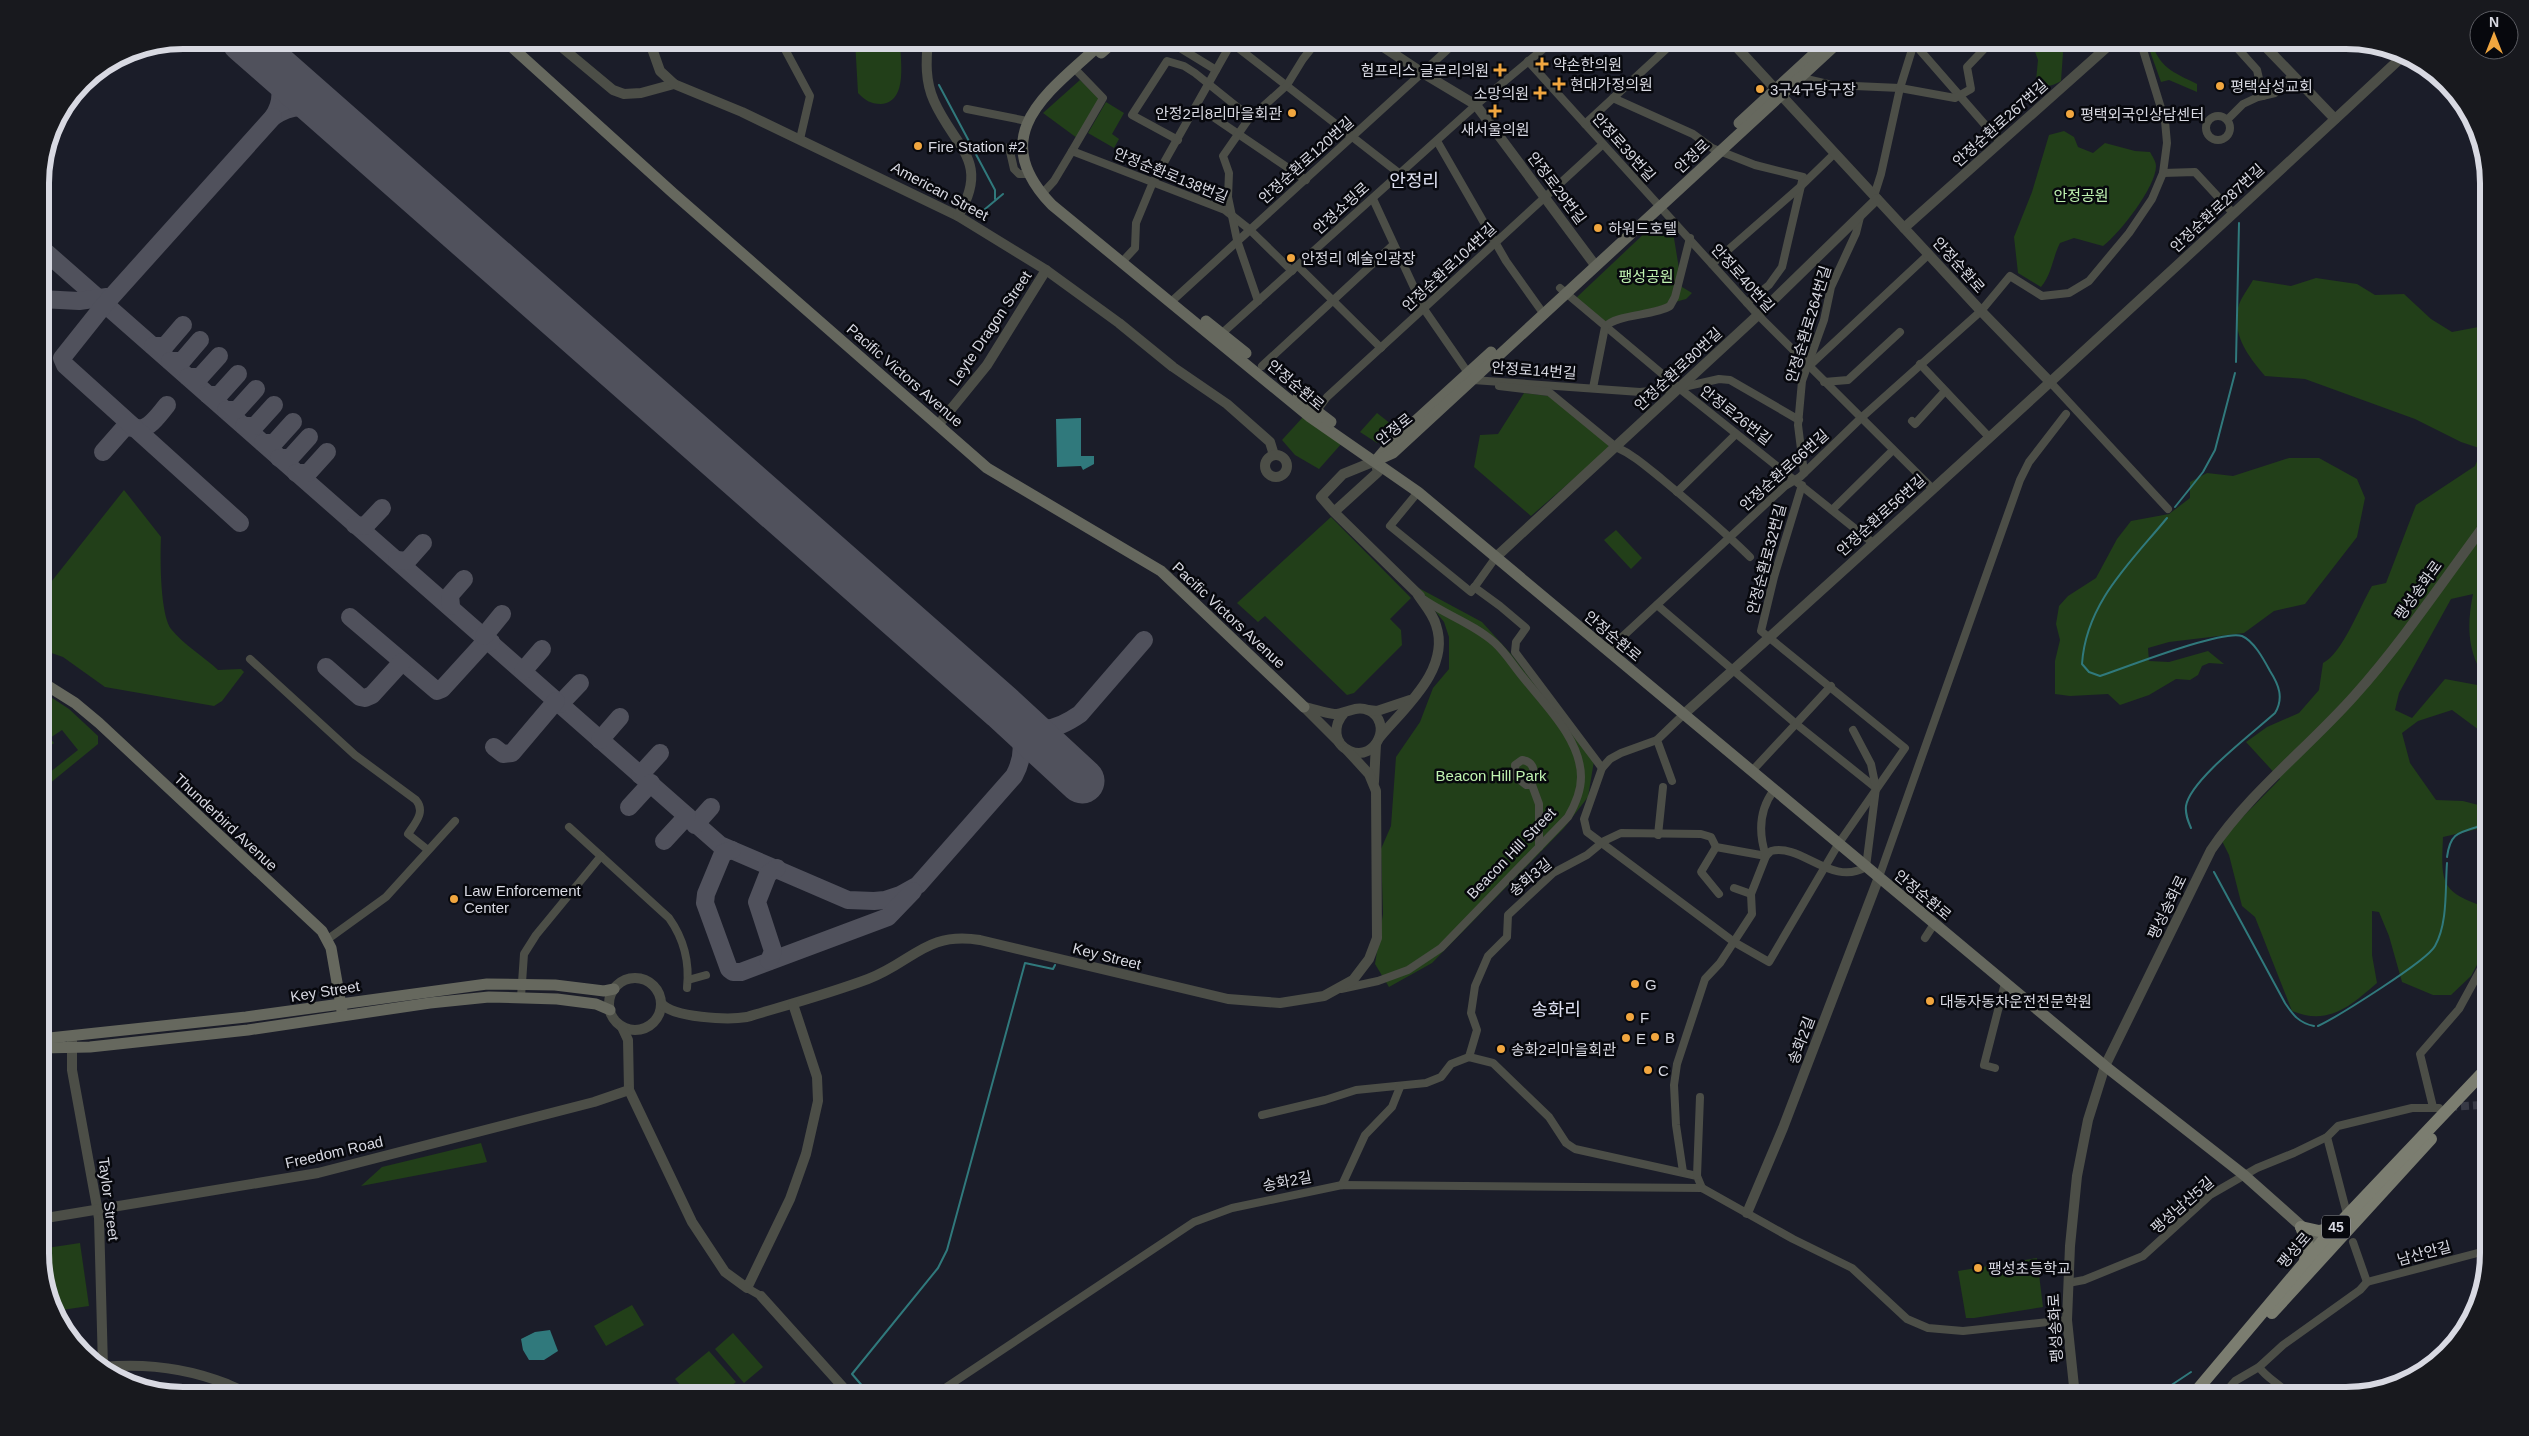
<svg xmlns="http://www.w3.org/2000/svg" width="2529" height="1436" font-family="Arial,'Noto Sans KR',sans-serif">
  <rect width="100%" height="100%" fill="#1b1d29"/>
  <g fill="#223f19">
    <path d="M855,40h45c0,19 9,62 -19,64 -11,0 -16,-4 -23,-11z"/>
    <path d="M2021,40h39l3,13 -2,28c-10,6 -16,7 -25,0l2,-21 -6,-17z"/>
    <path d="M2146,40h5c8,28 22,32 46,44v8l-28,-12 -8,2z"/>
    <path d="M1080,80l18,17v6l-21,35 -34,-25z"/>
    <path d="M1106,102l18,11 -12,21 7,5 -5,9 -26,-15z"/>
    <path d="M2064,131l10,6 4,10 15,6 12,-10 30,8 15,1c2,4 6,9 6,14 0,21 -36,67 -53,80l-29,-8 -14,5c-8,16 -8,31 -19,44l-23,-14 -4,-36 18,-45 17,-57z"/>
    <path d="M1663,220l10,12 9,55 10,6 -6,6 -83,23 -27,-24 73,-69z"/>
    <path d="M2316,278l41,6 18,11 29,-1 27,25 21,13 37,-7v325l-12,14c-10,-23 -9,-45 -4,-70l-22,5 -52,94 -4,17 17,8 33,-39 43,8 -3,25 -6,18 -27,-20 -34,11 -16,12 8,30 26,37 27,1 23,6 -4,21 -39,9c-2,47 -3,55 45,71l-1,38 -16,30 -20,19h-18l-31,-13 -13,-46 -10,-24 -7,-1v44l5,28c-27,23 -48,43 -85,28l-37,-94 -13,-11 -13,-51 -8,-16 59,-60 -34,-37 21,-15 32,-14 20,-23 4,-27c19,-9 37,-57 49,-77l14,-3 30,-78 59,-39 7,-17 -21,-7 -46,-23 -110,-40 -40,-3c-17,-20 -33,-41 -27,-68 2,-9 10,-19 15,-28l38,6z"/>
    <path d="M1524,393l25,3 59,47v6l-77,67 -57,-49 6,-32 18,-1z"/>
    <path d="M1377,413l19,15 -19,15 -17,-11z"/>
    <path d="M1303,417l39,26 -23,26 -24,-14 -13,-15z"/>
    <path d="M2289,458h30l38,21 8,19 -8,39 -52,67 -31,7 -30,22 -75,9 -21,6 1,13 20,1 39,-11 16,13 -15,-1 -7,3 -4,9 -8,5 -14,-1 -27,16 -29,10 -12,-11 -38,2 -15,-2v-33l5,-21 -4,-16 3,-18 9,-10 28,-18 21,-39 14,-18 38,-7 21,-16v-16l17,-9 26,3z"/>
    <path d="M124,490l37,47c-1,20 -1,77 10,92 12,15 33,28 47,41l23,-1 3,3 -22,29 -8,5 -109,-19 -42,-30 -23,-8v-53z"/>
    <path d="M1331,517l80,81 -21,21 11,11 1,15 -48,48 -7,2 -82,-79 -7,6 -21,-19z"/>
    <path d="M1616,530l26,28 -11,11 -27,-29z"/>
    <path d="M1415,586l67,36 29,32 83,107 -6,36 -24,31 -132,135 -43,24 -14,-23 8,-50 -2,-65 10,-23 5,-69 24,-35 13,-34 16,-19v-32l-5,-15z"/>
    <path d="M40,690l29,19 29,27v8l-49,40v-11l29,-23 -16,-20 -12,8 4,5 -5,4 -9,-12z"/>
    <path d="M481,1143l6,19 -126,24 21,-19z"/>
    <path d="M80,1243l9,63 -34,5 -15,-49v-13z"/>
    <path d="M2037,1258l6,49 -69,11h-8l-8,-47z"/>
    <path d="M632,1305l12,20 -38,21 -12,-20z"/>
    <path d="M733,1333l30,34 -19,16 -29,-34z"/>
    <path d="M709,1351l27,31 -17,14h-29l-15,-17z"/>
  </g>
  <g fill="#30797c">
    <path d="M1081,418v38h13v8l-11,6 -2,-4 -24,1 -1,-48z"/>
    <path d="M550,1330l8,21 -14,9h-15l-6,-10 -2,-11 14,-7z"/>
  </g>
  <g fill="none" stroke-linecap="round" stroke-linejoin="round">
    <g stroke="#30797c" stroke-width="2">
      <path d="M939,85l56,105v9"/>
      <path d="M978,215l25,-21"/>
      <path d="M2236,362l3,-139"/>
      <path d="M2175,507l28,-35 12,-22 20,-77"/>
      <path d="M2167,518c-37,45 -81,85 -85,146l7,8 11,4c24,-8 123,-47 142,-40 12,5 22,24 28,35 9,14 14,27 5,42 -21,19 -85,67 -89,93 -1,8 2,15 5,22"/>
      <path d="M2447,857c3,-22 9,-24 30,-30l12,-18"/>
      <path d="M2214,872l71,131c8,12 14,20 29,23"/>
      <path d="M2318,1026c19,-9 109,-65 117,-80 13,-23 10,-57 12,-83"/>
      <path d="M871,1396l-19,-22 86,-106 9,-18 78,-287 28,6 2,-4"/>
      <path d="M1151,1396l40,-10 215,10"/>
      <path d="M2162,1396l8,-10 21,-14"/>
    </g>
    <g stroke="#50515c" stroke-width="18">
      <path d="M264,58c14,19 24,37 9,59 20,-14 37,-12 57,0"/>
      <path d="M40,247l680,598 128,55 26,1 11,-1 15,-5 18,-10 96,-109c14,-26 8,-46 -11,-68"/>
      <path d="M40,299l39,2 28,-4"/>
      <path d="M153,346h12l18,-21"/>
      <path d="M170,361h12l18,-21"/>
      <path d="M188,377h12l19,-21"/>
      <path d="M208,395h11l19,-21"/>
      <path d="M226,410h11l19,-21"/>
      <path d="M244,426h11l19,-21"/>
      <path d="M134,427c13,7 25,-13 33,-22"/>
      <path d="M263,443h11l19,-21"/>
      <path d="M103,452l22,-25 10,1"/>
      <path d="M279,458h11l19,-21"/>
      <path d="M296,473h12l19,-21"/>
      <path d="M240,523l-175,-158 -3,-7 43,-54 168,-187"/>
      <path d="M355,525l10,1 17,-18"/>
      <path d="M397,560l10,1 16,-18"/>
      <path d="M451,606l-1,-11 14,-16"/>
      <path d="M350,617l87,74 5,-2 41,-45 8,-2"/>
      <path d="M484,636l18,-22"/>
      <path d="M326,667l34,30 5,1 7,-3 30,-33"/>
      <path d="M523,671l19,-22"/>
      <path d="M560,704l20,-21"/>
      <path d="M1012,714c25,21 42,18 68,0l64,-74"/>
      <path d="M600,740l20,-23"/>
      <path d="M494,747l9,7 9,-1 44,-52"/>
      <path d="M640,775l20,-22"/>
      <path d="M629,807l22,-24"/>
      <path d="M695,825l16,-18"/>
      <path d="M664,841l23,-25"/>
      <path d="M732,850l-9,3 -17,41 -1,9 24,66 4,3h8l147,-55 25,-26"/>
      <path d="M769,961l4,-10 -16,-49 11,-28 9,-6"/>
    </g>
    <path stroke="#50515c" stroke-width="45" d="M244,40l759,668 79,73"/>
    <path stroke="#373945" stroke-width="8" stroke-dasharray="8 4" stroke-linecap="butt" d="M2449,1107l32,-2"/>
    <g stroke="#4c4e47" stroke-width="8">
      <path d="M780,40l30,56 -10,43"/>
      <path d="M1167,40l49,30"/>
      <path d="M1228,40l172,134"/>
      <path d="M2230,40l27,30 6,26"/>
      <path d="M1912,41l88,101"/>
      <path d="M1390,51l4,-11"/>
      <path d="M1528,61l230,254 175,174"/>
      <path d="M1798,77l34,8 68,3 55,10 16,-9 -4,-22 20,-21 3,-6"/>
      <path d="M1613,98l80,36 19,14 43,17 48,12 -21,90 -13,18 -22,18"/>
      <path d="M1197,106l109,74"/>
      <path d="M967,109l60,12"/>
      <circle cx="2218" cy="128" r="12"/>
      <path d="M2227,120l16,-16 15,-7 17,-4 18,-18"/>
      <path d="M1585,124l91,-84"/>
      <path d="M1178,140l-46,-25 35,-54 17,5 11,7 56,45"/>
      <path d="M1437,141l69,120 37,52"/>
      <path d="M1009,147l5,22 5,5h8"/>
      <path d="M1072,151l31,-53 -29,-30"/>
      <path d="M2163,173l32,-1 38,41"/>
      <path d="M1042,194l12,-13 18,-30 153,59 24,19 43,42"/>
      <path d="M1874,196l7,-22 19,-86 15,-48"/>
      <path d="M1373,199l51,110 49,71 167,12 39,-4 40,-9 11,1 69,40"/>
      <path d="M1122,262l13,-14 1,-25 17,-41 80,-142"/>
      <path d="M1712,264l88,-77 34,-33"/>
      <path d="M1298,266l83,82"/>
      <path d="M1560,288l119,100 194,155"/>
      <path d="M1172,301l286,-261"/>
      <path d="M1258,301l-21,-61 -9,-43 1,-24 -6,-17 25,-36 39,-35 16,-26 15,-19"/>
      <path d="M1219,336l257,-231 78,-65"/>
      <path d="M1920,364l69,73"/>
      <path d="M1262,366l131,-121"/>
      <path d="M1809,366l120,-112"/>
      <path d="M1824,382l24,-2 52,-48"/>
      <path d="M2051,383l117,126"/>
      <path d="M1499,386l50,6 67,55c18,8 32,21 47,33 30,25 60,50 87,77"/>
      <path d="M1593,388l12,-61c11,-13 49,-11 65,-21l5,-9 15,-59"/>
      <path d="M1316,412l11,-15 276,-253"/>
      <path d="M1912,421l3,3 30,-33"/>
      <path d="M1804,473l-6,-48 4,-44 22,-61 7,-33 25,-54 4,-16"/>
      <path d="M1418,492l-28,34 81,66 25,-35"/>
      <path d="M1677,492l59,-58"/>
      <path d="M1832,510l61,-60"/>
      <path d="M1474,587l26,19 26,22 -10,14 -1,10 87,116"/>
      <path d="M1657,605l138,118 81,65"/>
      <path d="M1607,651l178,-165 15,-9 61,-59 120,-107 29,-35 32,20 27,-3 20,-12 40,-48 23,-34 11,-26 4,-30 -2,-22 -25,-81"/>
      <path d="M250,659l105,96 61,45c10,12 -1,23 -8,34l20,16"/>
      <path d="M1657,740l-36,13 -11,6 -8,9 -18,51 3,13 147,110 35,20 70,-119 66,-95 -144,-117 13,-54 28,-92"/>
      <path d="M1522,760c14,2 13,14 10,25h-6l-10,-8 -1,-12z"/>
      <path d="M1752,771l79,-85"/>
      <path d="M1672,781l-15,-41 27,-26"/>
      <path d="M1532,785l7,19v43"/>
      <path d="M569,827l100,91c15,21 21,43 18,70"/>
      <path d="M1658,835l5,-48"/>
      <path d="M1716,847l-15,25 18,22"/>
      <path d="M1879,877l141,-397 9,-18 37,-48"/>
      <path d="M1734,888l17,6"/>
      <path d="M1925,938l9,-14"/>
      <path d="M328,939l58,-42 69,-76"/>
      <path d="M688,980l18,-5"/>
      <path d="M1341,989l37,-8 30,-11 33,-22 127,-131c7,-12 13,-26 13,-40 0,-38 -37,-73 -59,-101 -9,-11 -17,-24 -27,-33 -21,-19 -49,-28 -72,-44"/>
      <path d="M521,997l3,-43 12,-19 65,-79"/>
      <path d="M1469,1057l8,-27 -6,-17 4,-27 13,-30 19,-19 1,-22 45,-42 34,-18 17,-14 17,-8 80,1 10,3 5,10 50,9 5,-5c31,-8 60,36 95,16l10,-79 -5,-24 -18,-34"/>
      <path d="M1995,1068l-11,-3 21,-82"/>
      <path d="M2481,1105l8,2"/>
      <path d="M2433,1107l-13,-53 39,-45 30,-55"/>
      <path d="M1262,1115l63,-15 31,-10 70,-7 15,-6 10,-13 18,-7 24,6 56,54 17,26 9,6 122,27 5,12"/>
      <path d="M2327,1137l19,73"/>
      <path d="M1683,1172l-7,-47 -2,-40 3,-21 28,-85 15,-16 32,-49 -1,-20 15,-38c-8,-24 -7,-46 8,-66"/>
      <path d="M1697,1176l3,-79"/>
      <path d="M1342,1185l23,-50 27,-28 8,-20"/>
      <path d="M2353,1242l14,40"/>
      <path d="M2367,1282l122,-32"/>
      <path d="M2068,1283l16,-3 59,-24 67,-61 47,-27 37,-15 33,-16 11,-11 74,-18h27"/>
      <path d="M747,1288l14,8"/>
      <path d="M2259,1367c8,12 22,17 31,29"/>
      <path d="M933,1396l261,-174 38,-14 110,-23 360,3 91,51 59,29 55,51 21,9 35,3 104,-11"/>
      <path d="M2222,1396l13,-15 24,-14 24,-22 77,-55 7,-8"/>
    </g>
    <g stroke="#4c4e47" stroke-width="10">
      <path d="M553,40l60,50 11,4 17,-1 33,-9 68,28 216,104 88,54 73,53 54,44 54,37 43,38 4,13"/>
      <path d="M649,40l11,31 14,13"/>
      <path d="M928,40c-2,21 -3,41 6,61 21,47 57,60 24,115"/>
      <path d="M1373,40l48,32 55,33 119,160"/>
      <path d="M1730,40l251,271 70,72"/>
      <path d="M2259,40l76,79"/>
      <path d="M1904,228l211,-188"/>
      <path d="M939,424l48,-59 59,-95"/>
      <circle cx="1276" cy="466" r="11"/>
      <path d="M1334,512l44,-40 -3,-11 -32,13 -22,23 13,15 86,84"/>
      <path d="M1496,557l262,-242 119,-116"/>
      <path d="M1304,707c10,2 21,6 30,7 12,0 21,-9 34,-4 26,12 8,52 -18,41 -17,-7 -17,-26 -6,-38"/>
      <path d="M1305,708l34,34"/>
      <path d="M1368,710l9,1 33,-11"/>
      <path d="M1684,714c242,-217 482,-437 720,-659"/>
      <path d="M1380,737c25,-30 71,-68 56,-112 -3,-11 -12,-21 -18,-30"/>
      <path d="M1374,782l2,-38"/>
      <circle cx="635" cy="1004" r="26"/>
      <path d="M661,1003c11,15 68,17 86,14 40,-12 81,-23 121,-38 45,-17 58,-48 112,-39l248,59 52,4 44,-7 29,-16 16,-21 8,-21 -1,-147 -7,-17 -22,-24"/>
      <path d="M622,1027l6,13 1,50 63,132 33,50 22,16 43,-89 16,-45 12,-53 -1,-24 -24,-73"/>
      <path d="M72,1041v29l27,148 4,149"/>
      <path d="M1747,1213l36,-85 96,-251"/>
      <path d="M40,1219l278,-46 276,-71 35,-12"/>
      <path d="M761,1296l90,100"/>
      <path d="M102,1367c43,-4 85,1 125,17 8,4 17,6 24,12"/>
      <path d="M2075,1396l-8,-76 3,-74 7,-70 11,-56 17,-54 106,-216c40,-59 97,-102 144,-155 49,-55 90,-117 134,-176"/>
    </g>
    <g stroke="#66685e" stroke-width="11">
      <path d="M504,40l169,153 314,275 174,103 143,136"/>
      <path d="M1105,40c-53,50 -123,92 -53,165l258,212 108,75 687,574 139,109 83,74"/>
      <path d="M1101,53l15,-13"/>
      <path d="M1739,123l90,-83"/>
      <path d="M1206,321l40,32"/>
      <path d="M1298,397l33,25"/>
      <path d="M1378,458l11,-13 102,-93"/>
      <path d="M1375,461l18,-8 448,-413"/>
      <path d="M40,681l35,22 24,20 223,208 9,17 11,63"/>
      <path d="M40,1039l206,-22 241,-33 68,1 49,6 10,-2"/>
      <path d="M40,1048l50,-1 158,-17 182,-27 59,-6 68,2 39,5 14,6"/>
    </g>
    <g stroke="#7b7d70" stroke-width="12">
      <path d="M2301,1227l6,16 -2,18"/>
      <path d="M2301,1227l18,4 17,-4"/>
      <path d="M2272,1313l159,-174"/>
      <path d="M2192,1396l129,-153 168,-177"/>
    </g>
  </g>
  <g fill="#f1a63f" stroke="#07080d" stroke-width="2">
    <path d="M1539.5 56.5h5v5h5v5h-5v5h-5v-5h-5v-5h5z"/>
    <path d="M1497.5 62.5h5v5h5v5h-5v5h-5v-5h-5v-5h5z"/>
    <path d="M1556.5 76.5h5v5h5v5h-5v5h-5v-5h-5v-5h5z"/>
    <circle cx="2220" cy="86" r="5"/>
    <circle cx="1760" cy="89" r="5"/>
    <path d="M1537.5 85.5h5v5h5v5h-5v5h-5v-5h-5v-5h5z"/>
    <path d="M1492.5 103.5h5v5h5v5h-5v5h-5v-5h-5v-5h5z"/>
    <circle cx="1292" cy="113" r="5"/>
    <circle cx="2070" cy="114" r="5"/>
    <circle cx="918" cy="146" r="5"/>
    <circle cx="1598" cy="228" r="5"/>
    <circle cx="1291" cy="258" r="5"/>
    <circle cx="454" cy="899" r="5"/>
    <circle cx="1635" cy="984" r="5"/>
    <circle cx="1930" cy="1001" r="5"/>
    <circle cx="1630" cy="1017" r="5"/>
    <circle cx="1655" cy="1037" r="5"/>
    <circle cx="1626" cy="1038" r="5"/>
    <circle cx="1501" cy="1049" r="5"/>
    <circle cx="1648" cy="1070" r="5"/>
    <circle cx="1978" cy="1268" r="5"/>
  </g>
  <g text-anchor="middle" dominant-baseline="central" stroke-width="5" stroke-linejoin="round" paint-order="stroke">
    <rect fill="#07080d" stroke="#999aa2" stroke-width="1" x="2322" y="1215.5" width="28" height="23" rx="4"/>
    <g font-size="14" font-weight="bold" fill="#d8d9e2">
      <text x="2336" y="1227">45</text>
    </g>
    <g font-size="15" fill="#d8d9e2" stroke="#07080d" text-anchor="start">
      <text x="1553" y="64">약손한의원</text>
      <text x="1489" y="70" text-anchor="end">험프리스 글로리의원</text>
      <text x="1570" y="84">현대가정의원</text>
      <text x="2230" y="86">평택삼성교회</text>
      <text x="1770" y="89">3구4구당구장</text>
      <text x="1529" y="93" text-anchor="end">소망의원</text>
      <text x="1282" y="113" text-anchor="end">안정2리8리마을회관</text>
      <text x="2080" y="114">평택외국인상담센터</text>
      <text x="1495" y="129" text-anchor="middle">새서울의원</text>
      <text x="928" y="146">Fire Station #2</text>
      <text x="1608" y="228">하워드호텔</text>
      <text x="1301" y="258">안정리 예술인광장</text>
      <text x="464" y="890">Law Enforcement<tspan x="464" dy="17">Center</tspan></text>
      <text x="1645" y="984">G</text>
      <text x="1940" y="1001">대동자동차운전전문학원</text>
      <text x="1640" y="1017">F</text>
      <text x="1665" y="1037">B</text>
      <text x="1636" y="1038">E</text>
      <text x="1511" y="1049">송화2리마을회관</text>
      <text x="1658" y="1070">C</text>
      <text x="1988" y="1268">팽성초등학교</text>
    </g>
    <g font-size="15" fill="#d8d9e2" stroke="#07080d">
      <text transform="translate(2000 123) rotate(-42)">안정순환로267번길</text>
      <text transform="translate(1624 147) rotate(48)">안정로39번길</text>
      <text transform="translate(1692 156) rotate(-43)">안정로</text>
      <text transform="translate(1306 160) rotate(-42)">안정순환로120번길</text>
      <text transform="translate(1171 175) rotate(22)">안정순환로138번길</text>
      <text transform="translate(1557 188) rotate(53)">안정로29번길</text>
      <text transform="translate(940 191) rotate(28)">American Street</text>
      <text transform="translate(1341 208) rotate(-42)">안정쇼핑로</text>
      <text transform="translate(2217 208) rotate(-43)">안정순환로287번길</text>
      <text transform="translate(1959 265) rotate(48)">안정순환로</text>
      <text transform="translate(1449 267) rotate(-43)">안정순환로104번길</text>
      <text transform="translate(1743 278) rotate(48)">안정로40번길</text>
      <text transform="translate(1808 324) rotate(-73)">안정순환로264번길</text>
      <text transform="translate(990 328) rotate(-56)">Leyte Dragon Street</text>
      <text transform="translate(1678 369) rotate(-43)">안정순환로80번길</text>
      <text transform="translate(1534 370) rotate(4)">안정로14번길</text>
      <text transform="translate(905 375) rotate(41)">Pacific Victors Avenue</text>
      <text transform="translate(1296 385) rotate(40)">안정순환로</text>
      <text transform="translate(1736 415) rotate(38)">안정로26번길</text>
      <text transform="translate(1394 429) rotate(-38)">안정로</text>
      <text transform="translate(1784 470) rotate(-42)">안정순환로66번길</text>
      <text transform="translate(1881 515) rotate(-42)">안정순환로56번길</text>
      <text transform="translate(1766 559) rotate(-75)">안정순환로32번길</text>
      <text transform="translate(2418 590) rotate(-54)">팽성송화로</text>
      <text transform="translate(1229 615) rotate(43)">Pacific Victors Avenue</text>
      <text transform="translate(1613 636) rotate(40)">안정순환로</text>
      <text transform="translate(226 822) rotate(43)">Thunderbird Avenue</text>
      <text transform="translate(1511 853) rotate(-46)">Beacon Hill Street</text>
      <text transform="translate(1530 877) rotate(-39)">송화3길</text>
      <text transform="translate(1923 895) rotate(40)">안정순환로</text>
      <text transform="translate(2167 907) rotate(-64)">팽성송화로</text>
      <text transform="translate(1107 956) rotate(14)">Key Street</text>
      <text transform="translate(325 991) rotate(-9)">Key Street</text>
      <text transform="translate(1801 1040) rotate(-69)">송화2길</text>
      <text transform="translate(334 1152) rotate(-13)">Freedom Road</text>
      <text transform="translate(1287 1181) rotate(-11)">송화2길</text>
      <text transform="translate(109 1199) rotate(83)">Taylor Street</text>
      <text transform="translate(2182 1205) rotate(-41)">팽성남산5길</text>
      <text transform="translate(2294 1250) rotate(-49)">팽성로</text>
      <text transform="translate(2424 1253) rotate(-15)">남산안길</text>
      <text transform="translate(2055 1328) rotate(-93)">팽성송화로</text>
    </g>
    <g font-size="15" fill="#c0f3b1" stroke="#07080d">
      <text x="2081" y="195">안정공원</text>
      <text x="1646" y="276">팽성공원</text>
      <text x="1491" y="775">Beacon Hill Park</text>
    </g>
    <g font-size="18" fill="#e1e3f4" stroke="#07080d">
      <text x="1414" y="181">안정리</text>
      <text x="1556" y="1010">송화리</text>
    </g>
  </g>
  <path d="M0 0H2529V1436H0ZM183 49H2346A134 134 0 0 1 2480 183V1253A134 134 0 0 1 2346 1387H183A134 134 0 0 1 49 1253V183A134 134 0 0 1 183 49Z" fill="#18191e" fill-rule="evenodd"/>
  <path fill="none" stroke="#d8d9e2" stroke-width="6" d="M183 49H2346A134 134 0 0 1 2480 183V1253A134 134 0 0 1 2346 1387H183A134 134 0 0 1 49 1253V183A134 134 0 0 1 183 49Z"/>
  <g transform="translate(2494 35)"><circle r="24" fill="#07080d" stroke="#5b5c62"/>
  <path d="M0-4L9 19L0 12L-9 19Z" fill="#f1a63f"/>
  <text y="-8" font-size="14" font-weight="bold" text-anchor="middle" fill="#d8d9e2">N</text>
  </g>
</svg>
